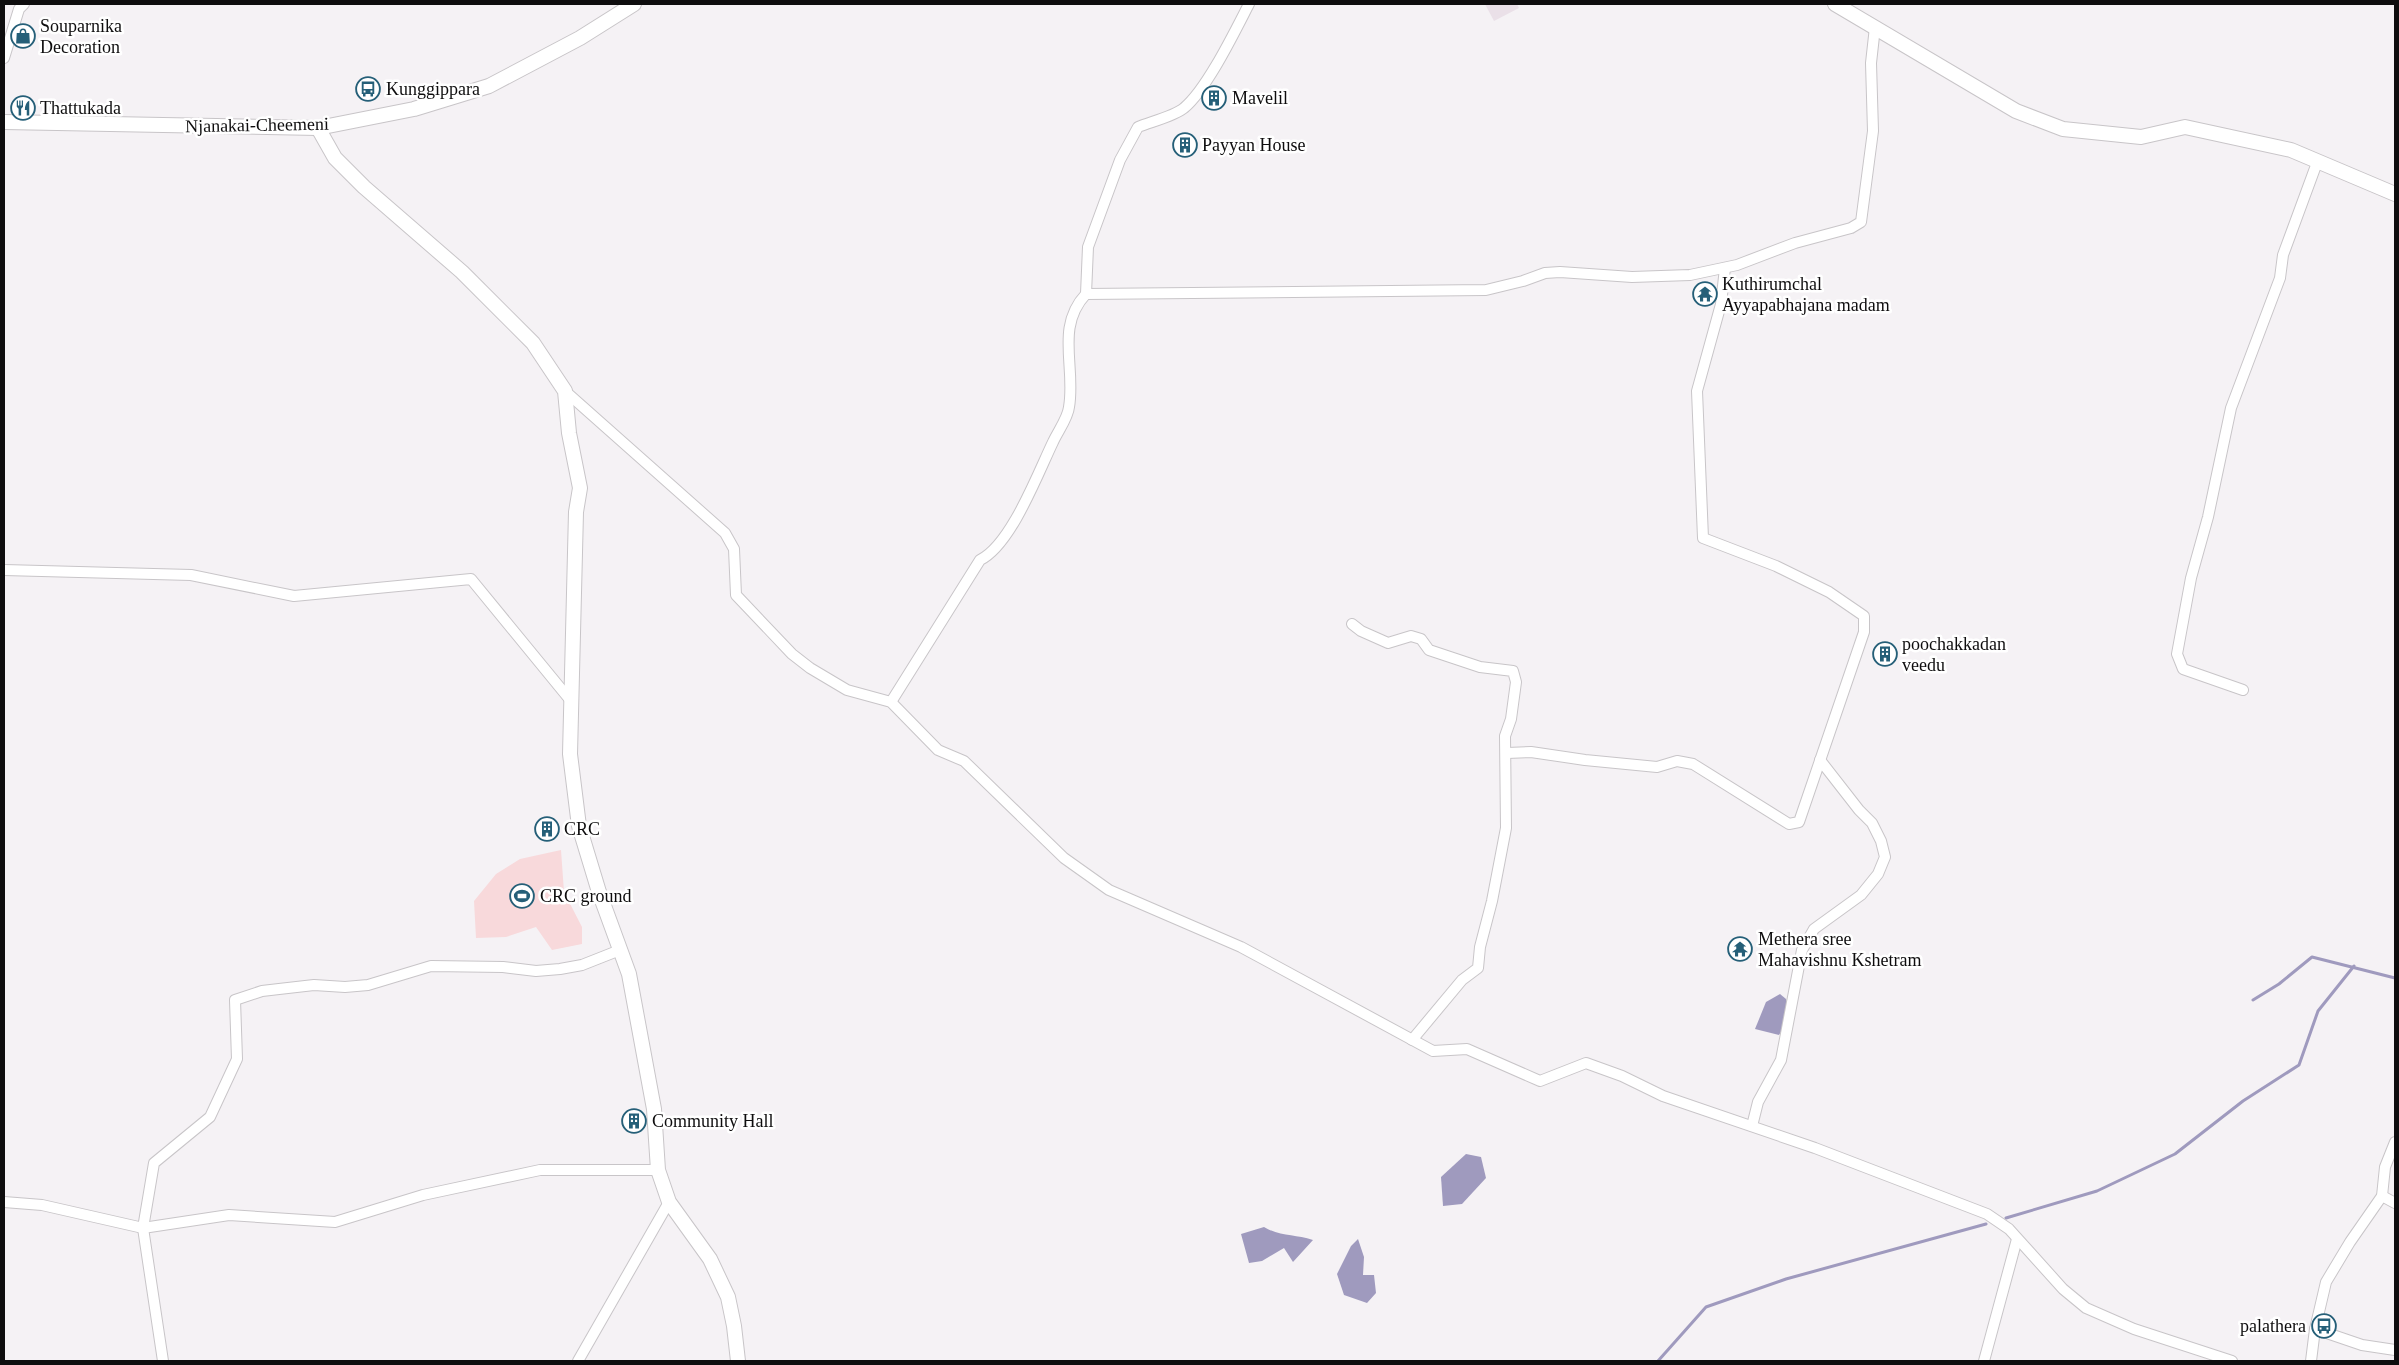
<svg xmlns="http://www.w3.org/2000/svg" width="2399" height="1365" font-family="Georgia,serif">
  <rect width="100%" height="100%" fill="#f5f2f5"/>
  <path fill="#eae0e8" d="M1485,4h32l2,4 -25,13z"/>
  <path fill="#f8d9db" d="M561,850l3,42 18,35v17l-30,6 -16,-23 -30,10 -30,1 -2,-37 22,-27 24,-15z"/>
  <g fill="#9f9abe">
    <path d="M1780,994l6,5 4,18 -11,18 -24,-6 11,-27z"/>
    <path d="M1466,1154l15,3 5,21 -24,26 -19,2 -2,-29z"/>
    <path d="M1264,1227c17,10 31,7 49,13l-20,22 -9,-14 -22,13 -13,2 -8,-29z"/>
    <path d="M1358,1239l6,18 -1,18h11l2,18 -9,10 -23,-8 -7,-21 14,-28z"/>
  </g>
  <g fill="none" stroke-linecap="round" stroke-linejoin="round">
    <g stroke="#9f9abe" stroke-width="3">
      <path d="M2253,1000l26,-16 33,-27 83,21"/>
      <path d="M2006,1218l91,-27 78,-37 68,-53 56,-36 19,-54 36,-45"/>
      <path d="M1658,1361l48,-54 80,-28 200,-55"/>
    </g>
    <g stroke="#c8c5c8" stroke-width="12">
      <g id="street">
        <path d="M4,58l15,-49 5,-5"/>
        <path d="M1086,294l400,-4 37,-9 22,-8 15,-1 72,5 58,-2 47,-10 58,-22 56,-15 10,-6 12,-91 -2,-68 4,-36"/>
        <path d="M565,391l160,142 9,16 2,46 56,59 18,14 37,22 44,12 47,48 26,11 100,97 45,32 132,57 192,104 34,-2 73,32 46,-18 36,13 41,20 152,52 172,66 22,15 54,60 23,19 48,21 98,32"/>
        <path d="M4,570l187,5 103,21 177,-17 100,122"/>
        <path d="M1352,624l9,7 27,12 23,-7 10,3 8,11 51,17 33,4 3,11 -5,37 -6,17 1,92 -14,73 -12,46 -2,21 -16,12 -50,60"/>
        <path d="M2243,690l-60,-21 -6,-15 14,-76 17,-61 23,-109 49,-130 3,-23 35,-95"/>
        <path d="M891,702l89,-142c31,-15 58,-87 73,-118 5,-11 15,-24 16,-35 7,-40 -14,-80 17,-113l2,-47 32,-87 18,-33c12,-5 37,-11 46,-19 23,-19 51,-77 65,-104"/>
        <path d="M1507,753l24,-1 54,8 72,7 20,-6 16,3 96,60 10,-2 65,-190v-16l-35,-24 -53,-26 -73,-28 -6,-147 24,-87 4,-36"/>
        <path d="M1752,1126l6,-24 23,-42 21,-110 12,-21 47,-34 17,-21 7,-17 -4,-16 -9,-18 -13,-13 -39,-50"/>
        <path d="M2382,1196l13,7"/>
        <path d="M4,1202l38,3 101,23 86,-13 106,7 88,-27 117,-25h118"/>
        <path d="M2315,1329l47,16 33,5"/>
        <path d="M163,1361l-20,-133 11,-65 56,-46 27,-58 -2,-59 27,-9 17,-2 35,-4 31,2 23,-2 63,-19 72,1 33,4 24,-2 22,-4 38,-15"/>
        <path d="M578,1361l91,-159"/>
        <path d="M1984,1361l33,-122"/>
        <path d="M2311,1361l4,-32 11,-47 24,-40 32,-46 3,-29 10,-25"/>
      </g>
    </g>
    <g stroke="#c8c5c8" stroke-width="16">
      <g id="secondary">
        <path d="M1835,4l181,107 47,18 78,8 44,-10 106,23 104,44"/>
        <path d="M4,122l314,6 96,-19 75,-23 91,-48 54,-34"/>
        <path d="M318,128l17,30 29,29 98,85 71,71 32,48 4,42 11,55 -4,24 -6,242 9,72 20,66 30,82 25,135 4,61 11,32 41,57 18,38 6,29 4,35"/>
      </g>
    </g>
    <use href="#street" stroke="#fff" stroke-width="10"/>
    <use href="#secondary" stroke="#fff" stroke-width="14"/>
  </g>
  <defs>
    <g id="shop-ring" transform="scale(1.25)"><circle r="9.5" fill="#fff" stroke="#255f78" stroke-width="1.5"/><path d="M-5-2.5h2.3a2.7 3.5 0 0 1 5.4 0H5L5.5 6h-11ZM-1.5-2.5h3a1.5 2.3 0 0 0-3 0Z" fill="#255f78"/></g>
    <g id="bus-ring" transform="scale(1.25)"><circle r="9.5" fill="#fff" stroke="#255f78" stroke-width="1.5"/><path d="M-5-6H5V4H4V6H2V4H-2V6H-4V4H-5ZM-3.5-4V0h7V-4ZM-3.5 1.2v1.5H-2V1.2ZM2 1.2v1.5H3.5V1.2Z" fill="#255f78"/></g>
    <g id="building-ring" transform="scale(1.25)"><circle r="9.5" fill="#fff" stroke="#255f78" stroke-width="1.5"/><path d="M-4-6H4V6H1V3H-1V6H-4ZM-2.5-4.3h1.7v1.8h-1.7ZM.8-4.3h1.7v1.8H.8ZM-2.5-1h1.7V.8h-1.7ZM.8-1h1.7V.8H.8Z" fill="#255f78"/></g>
    <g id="restaurant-ring" transform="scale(1.25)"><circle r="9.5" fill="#fff" stroke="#255f78" stroke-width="1.5"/><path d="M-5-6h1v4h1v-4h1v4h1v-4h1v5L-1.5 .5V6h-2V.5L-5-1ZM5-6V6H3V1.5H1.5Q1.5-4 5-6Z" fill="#255f78"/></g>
    <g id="temple-ring" transform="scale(1.25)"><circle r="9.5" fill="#fff" stroke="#255f78" stroke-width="1.5"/><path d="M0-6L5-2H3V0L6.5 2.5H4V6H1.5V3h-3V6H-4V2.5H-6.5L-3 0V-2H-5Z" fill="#255f78"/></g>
    <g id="stadium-ring" transform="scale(1.25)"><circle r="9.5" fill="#fff" stroke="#255f78" stroke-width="1.5"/><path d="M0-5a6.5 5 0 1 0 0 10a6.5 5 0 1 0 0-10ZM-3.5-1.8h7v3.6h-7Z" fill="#255f78"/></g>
  </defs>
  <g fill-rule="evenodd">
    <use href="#shop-ring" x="23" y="36"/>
    <use href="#bus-ring" x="368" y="89"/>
    <use href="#building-ring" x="1214" y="98"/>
    <use href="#restaurant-ring" x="23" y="108"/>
    <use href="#building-ring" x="1185" y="145"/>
    <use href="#temple-ring" x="1705" y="294"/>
    <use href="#building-ring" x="1885" y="654"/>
    <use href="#building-ring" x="547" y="829"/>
    <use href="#stadium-ring" x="522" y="896"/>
    <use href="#temple-ring" x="1740" y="949"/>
    <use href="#building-ring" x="634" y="1121"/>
    <use href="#bus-ring" x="2324" y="1326"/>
  </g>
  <g text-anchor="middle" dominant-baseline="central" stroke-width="5" stroke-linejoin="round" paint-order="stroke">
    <g font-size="18" fill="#0e0d0e" stroke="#fff" text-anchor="start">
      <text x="40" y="26">Souparnika<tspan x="40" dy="21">Decoration</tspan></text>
      <text x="386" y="89">Kunggippara</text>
      <text x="1232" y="98">Mavelil</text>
      <text x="40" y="108">Thattukada</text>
      <text x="1202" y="145">Payyan House</text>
      <text x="1722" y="284">Kuthirumchal<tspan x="1722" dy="21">Ayyapabhajana madam</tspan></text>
      <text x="1902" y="644">poochakkadan<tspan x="1902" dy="21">veedu</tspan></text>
      <text x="564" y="829">CRC</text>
      <text x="540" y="896">CRC ground</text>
      <text x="1758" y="939">Methera sree<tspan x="1758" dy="21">Mahavishnu Kshetram</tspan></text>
      <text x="652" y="1121">Community Hall</text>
      <text x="2306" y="1326" text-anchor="end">palathera</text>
    </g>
    <g font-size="18" fill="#0e0d0e" stroke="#fff">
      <text transform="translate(257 125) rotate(-1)">Njanakai-Cheemeni</text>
    </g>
  </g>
  <rect width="2399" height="1365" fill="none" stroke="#0e0d0e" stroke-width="10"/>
</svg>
